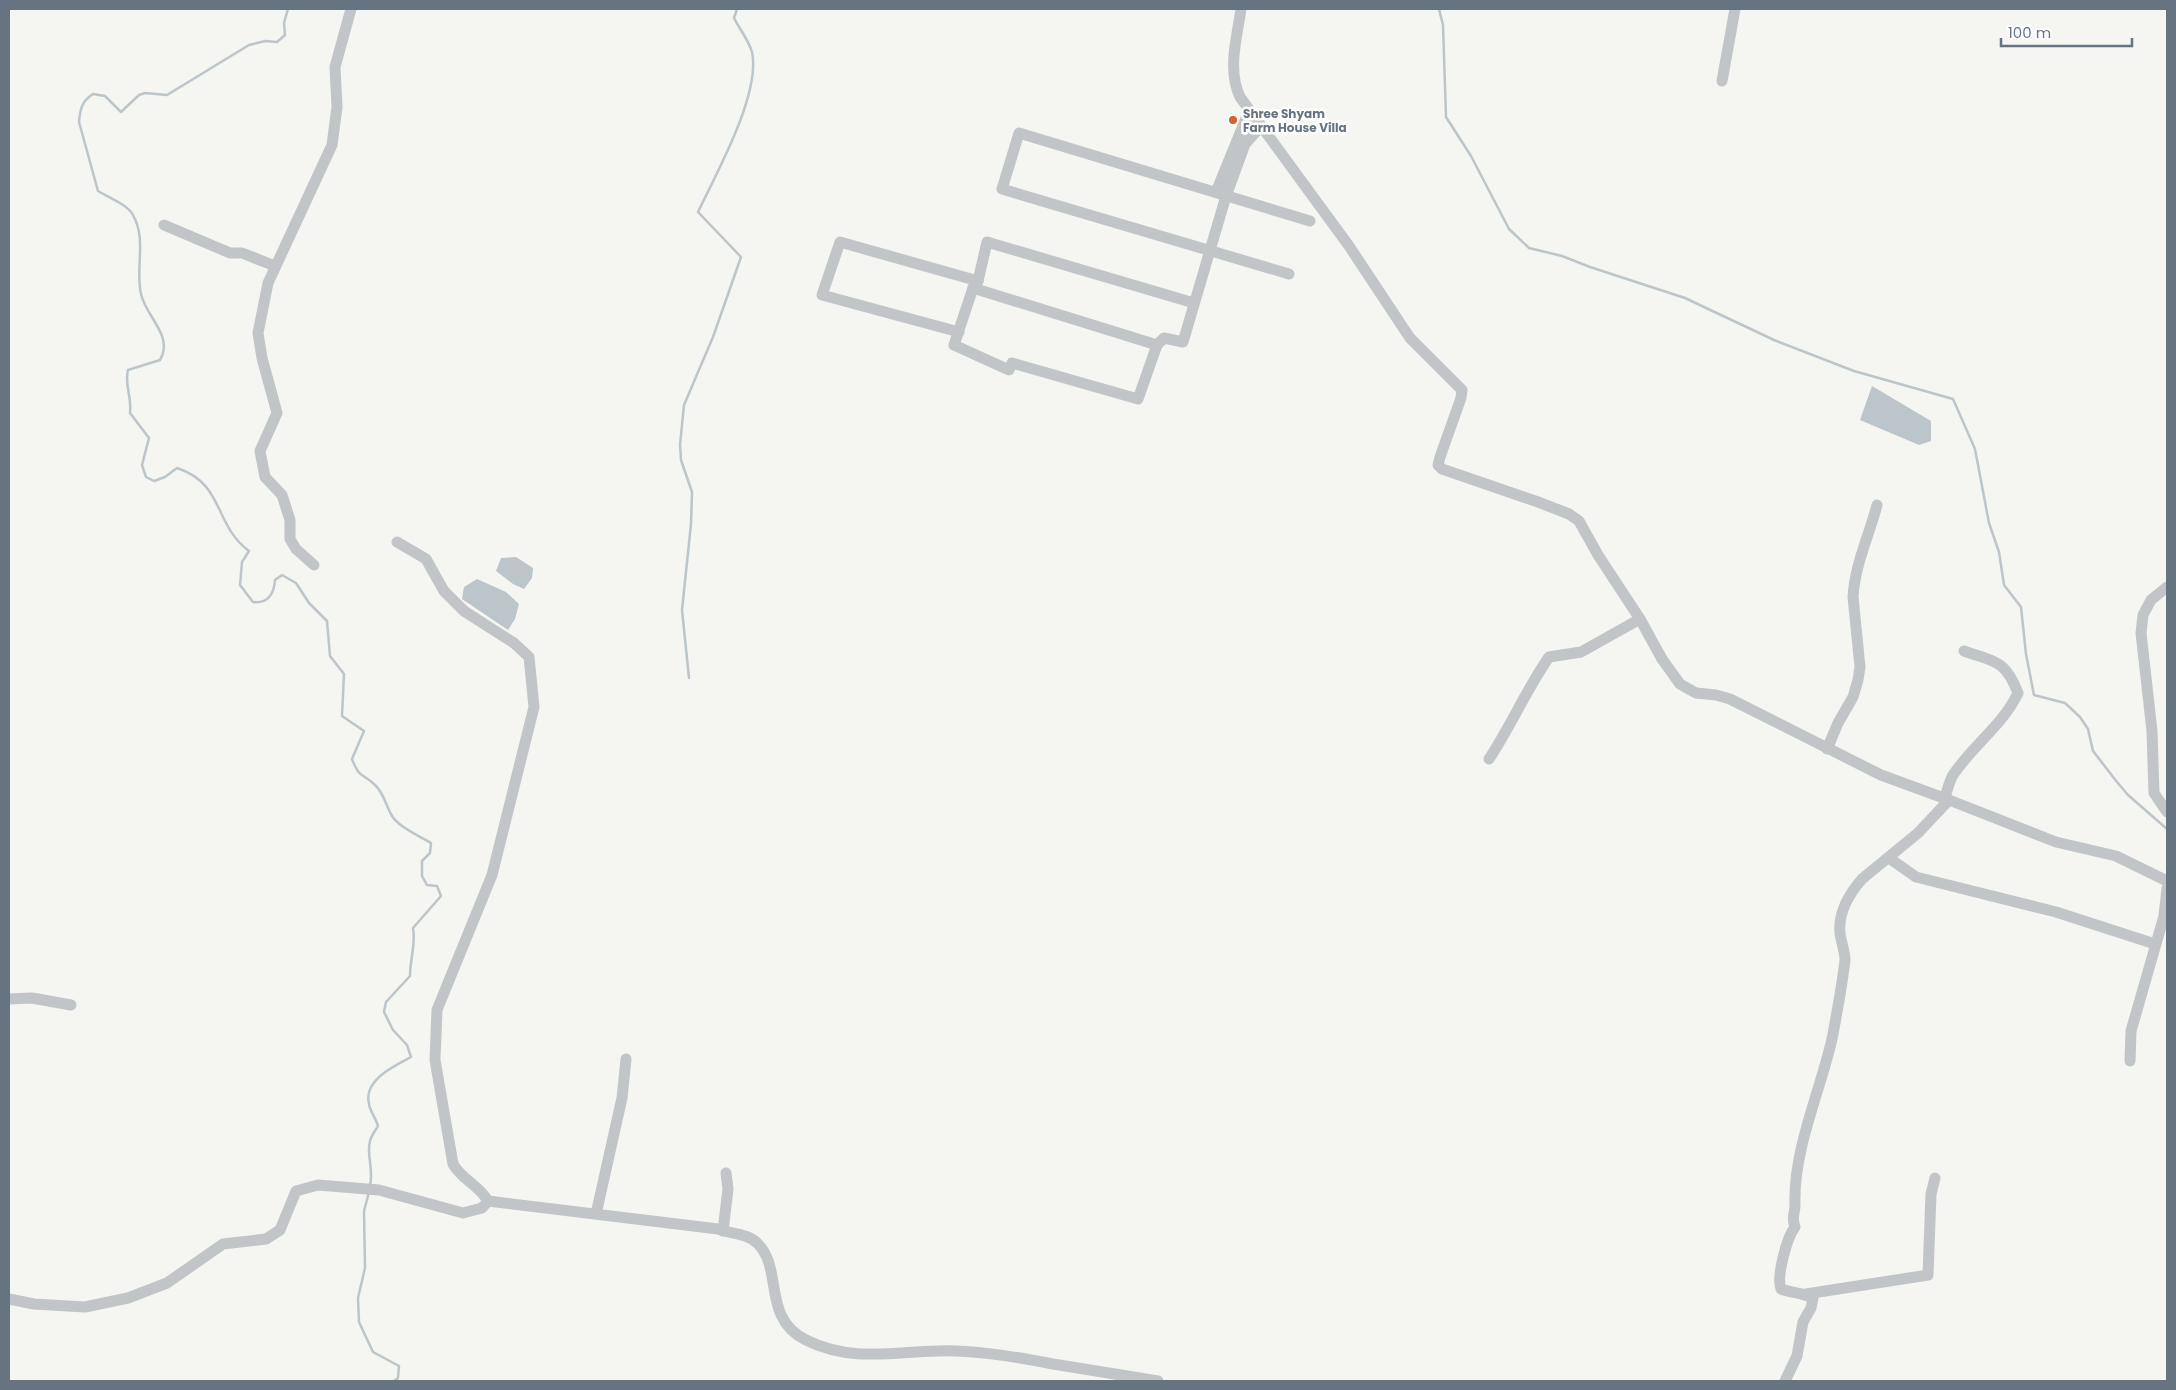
<svg xmlns="http://www.w3.org/2000/svg" width="2176" height="1390" font-family="Poppins,sans-serif">
  <rect width="100%" height="100%" fill="#f5f5f2"/>
  <g fill="#bcc5ca">
    <path d="M1872,386l59,35v20l-12,4 -59,-25z"/>
    <path d="M516,557l17,11 -1,10 -8,11 -11,-5 -17,-13 5,-13z"/>
    <path d="M477,579l29,13 13,12 -4,15 -7,11 -46,-31 2,-12z"/>
  </g>
  <g fill="none" stroke-linecap="round" stroke-linejoin="round">
    <g stroke="#bcc5ca" stroke-width="2.5">
      <path d="M288,9l-4,14 1,12 -8,7 -12,-1 -16,4 -82,50 -22,-2 -6,2 -18,17 -16,-16 -12,-2c-11,7 -13,15 -14,28l19,69c10,6 30,14 35,24 14,25 2,52 8,79 5,23 33,42 19,66l-32,10c-4,16 4,24 2,43l19,25 -7,27 4,12 8,4 11,-4 12,-9c48,16 36,56 72,83l-7,11 -2,23 13,17c15,2 21,-8 22,-22l7,-5 14,8 13,20 18,18 3,35 14,18 -2,42 22,15 -12,28c8,20 9,13 23,26 9,8 11,21 17,31 8,12 26,19 39,27l-1,10 -8,8v15l5,9 10,1 4,10 -28,32c3,16 -3,31 -3,48l-24,26 -2,10 9,18 14,15 4,12c-17,9 -48,23 -42,47 1,7 7,15 9,22 -3,5 -7,10 -8,15 -4,14 4,27 0,45"/>
      <path d="M1439,9l4,16 3,92 25,39 38,73 20,19 33,8 28,11 95,31 89,42 80,31 99,28 22,50 14,74 10,29 5,33 17,22 5,47 8,41 31,8 15,14 8,12 5,22 24,31 11,13 39,34"/>
      <path d="M689,678l-7,-68 9,-86 1,-32 -11,-32 -1,-15 4,-40 29,-68 28,-80 -43,-45c18,-38 63,-118 54,-160 -3,-11 -13,-24 -18,-34l3,-9"/>
      <path d="M369,1192l-5,19 1,57 -7,30 1,24 14,30 26,14 -1,12 -4,3"/>
    </g>
    <g stroke="#c1c5c8" stroke-width="11">
      <path d="M1241,9c-4,29 -14,60 -1,88l109,149 61,92 52,52 -1,8 -21,59 -2,8 4,4 96,33 31,12 10,7 19,34 42,64 22,40 18,25 16,9 20,2 14,4 151,76 60,22 4,-1 4,4 107,42 60,14 51,25"/>
      <path d="M1722,81l13,-72"/>
      <path d="M1216,192l33,-81"/>
      <path d="M164,225l66,28h12l33,13"/>
      <path d="M1289,274l-287,-85 17,-56 291,88"/>
      <path d="M973,288l184,57 7,-7 19,4 43,-146 19,-52 16,-18"/>
      <path d="M959,332l-137,-37 18,-53 138,39"/>
      <path d="M1157,345l-19,54 -126,-36 -3,7 -55,-25 19,-57 5,-7 9,-39 207,61"/>
      <path d="M397,542l29,17 18,32 20,20 50,32 15,14 5,50 -42,168 -55,135 -2,50 18,104c9,16 26,21 35,37"/>
      <path d="M314,565l-18,-16 -6,-10v-19l-8,-25 -17,-18 -5,-26 17,-38 -15,-55 -4,-25 10,-50 64,-138 5,-38 -2,-40 16,-58"/>
      <path d="M2167,587l-16,13 -8,15 -2,18 11,98 2,62 13,19"/>
      <path d="M1827,749l11,-26 15,-26 5,-17 2,-13 -7,-70c2,-33 16,-61 24,-92"/>
      <path d="M1489,759c22,-33 37,-69 60,-102l32,-5 59,-33"/>
      <path d="M1945,796c3,-7 4,-14 8,-21 20,-30 50,-50 65,-82 -13,-34 -24,-31 -54,-42"/>
      <path d="M1889,858l27,19 140,35 99,32"/>
      <path d="M9,999l23,-1 39,7"/>
      <path d="M2130,1061l1,-30 33,-115 3,-28"/>
      <path d="M488,1201l230,28c12,5 29,4 39,14 27,25 4,75 49,97 50,25 98,9 149,11 33,1 66,7 98,13 35,6 70,11 105,17"/>
      <path d="M596,1214l26,-116 4,-39"/>
      <path d="M723,1231l5,-42 -2,-16"/>
      <path d="M1806,1294l122,-19 3,-81 4,-16"/>
      <path d="M9,1299l25,5 51,3 43,-9 39,-15 56,-39 43,-5 14,-9 16,-39 22,-6 61,5 84,23 19,-5 6,-7"/>
      <path d="M1785,1381l12,-25 6,-34 8,-14 2,-10c-10,-5 -21,-5 -32,-9 -5,-12 6,-52 14,-62 -4,-9 0,-14 0,-22 -2,-55 25,-113 37,-166 5,-26 10,-53 13,-79 0,-9 -4,-18 -5,-27 -2,-20 9,-39 22,-54l56,-46 31,-33"/>
    </g>
  </g>
  <circle fill="#da5f2d" stroke="#fff" stroke-width="2" cx="1233" cy="120" r="5"/>
  <g text-anchor="middle" dominant-baseline="central" stroke-width="5" stroke-linejoin="round" paint-order="stroke">
    <g font-size="12" font-weight="bold" fill="#667481" stroke="#fff" text-anchor="start">
      <text x="1243" y="113">Shree Shyam<tspan x="1243" dy="14">Farm House Villa</tspan></text>
    </g>
  </g>
  <rect width="2176" height="1390" fill="none" stroke="#667481" stroke-width="20"/>
  <path d="M2001 38v8h131v-8" fill="none" stroke="#667481" stroke-width="2.5"/>
  <text x="2008" y="38" font-size="15" fill="#667481" stroke="#ffffff" stroke-width="4" paint-order="stroke">100 m</text>
</svg>
